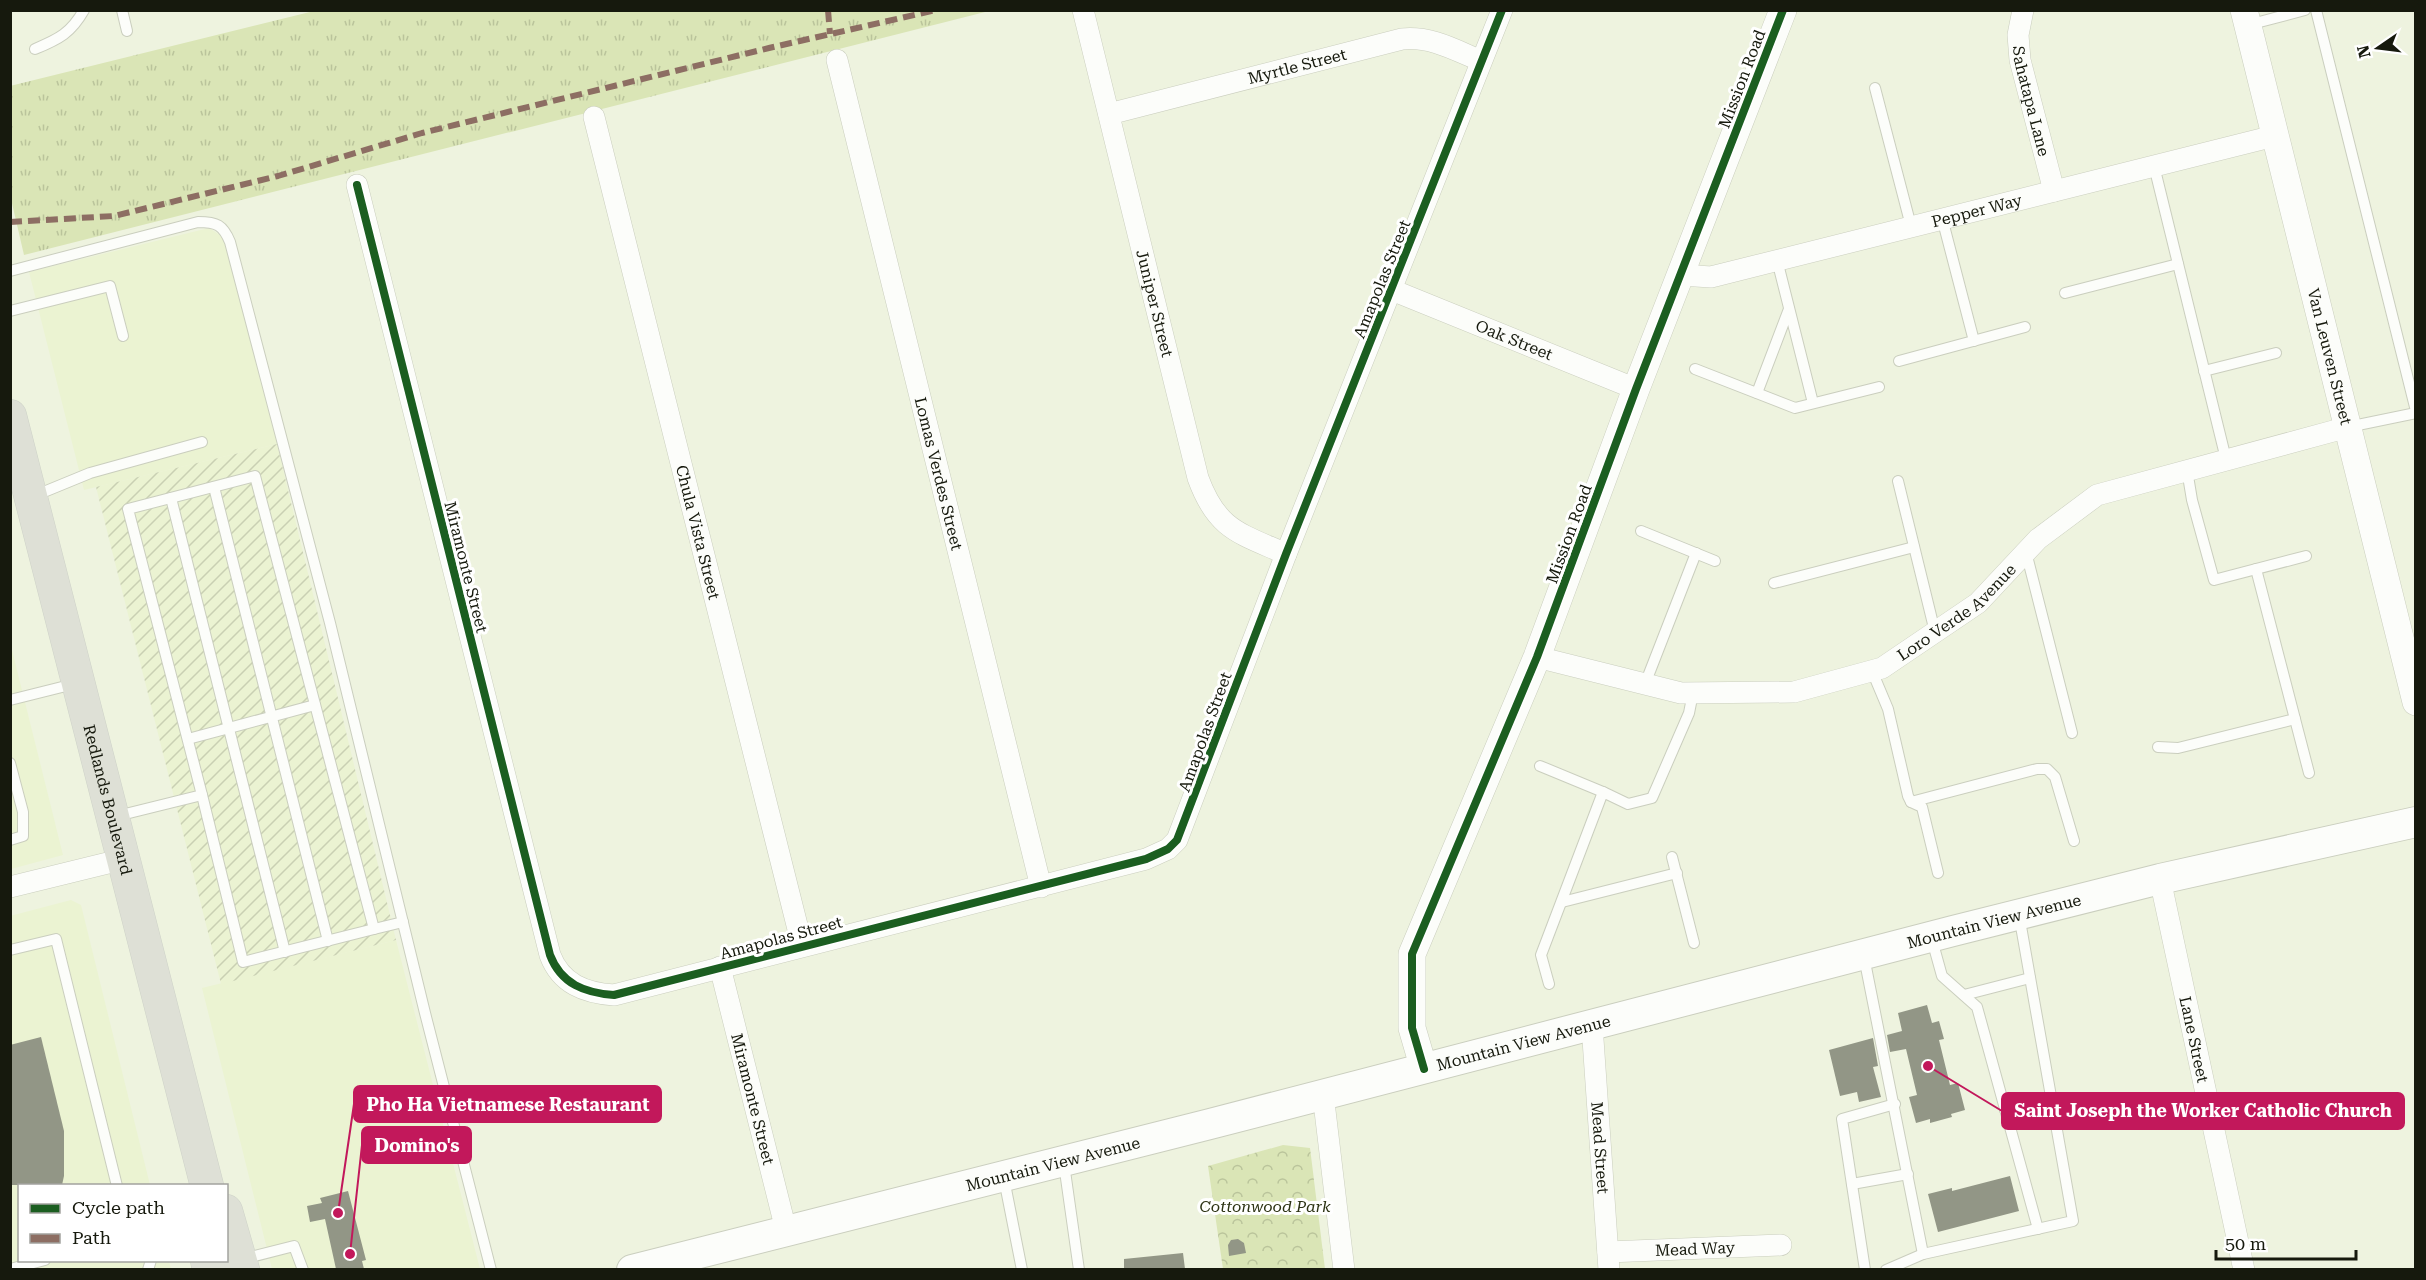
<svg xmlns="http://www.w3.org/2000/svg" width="2426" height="1280" font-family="'Roboto Serif',serif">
  <defs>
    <pattern id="industrial-furrows" width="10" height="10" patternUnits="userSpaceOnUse" patternTransform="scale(1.5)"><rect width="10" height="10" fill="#ebf3d2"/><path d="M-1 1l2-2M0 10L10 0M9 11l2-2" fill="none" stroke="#c9d0b3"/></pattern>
    <pattern id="grass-tufts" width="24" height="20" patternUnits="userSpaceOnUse" patternTransform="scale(1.5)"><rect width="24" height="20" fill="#dae5b6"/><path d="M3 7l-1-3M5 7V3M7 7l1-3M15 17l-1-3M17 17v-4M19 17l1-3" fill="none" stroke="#bac49b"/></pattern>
    <pattern id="park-crowns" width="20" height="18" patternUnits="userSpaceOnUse" patternTransform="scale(1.5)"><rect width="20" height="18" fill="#dae5b6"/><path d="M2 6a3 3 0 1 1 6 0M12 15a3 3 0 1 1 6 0" fill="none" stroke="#bac49b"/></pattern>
  </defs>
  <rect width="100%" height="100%" fill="#eef3df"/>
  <g fill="#ebf3d2">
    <path d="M209,228l14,9 54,207 -193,46 -55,-218z"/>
    <path d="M10,642l53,213 -52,14h-1z"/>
    <path d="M71,900l10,5 69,280 -130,1v74l149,1 2,8h-160l-1,-353z"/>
    <path d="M396,940l84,329h-208l-70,-281z"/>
  </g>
  <path fill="url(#industrial-furrows)" d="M277,444l119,496 -175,44 -125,-497z"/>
  <path fill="url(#grass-tufts)" d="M993,10l-969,245 -13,-56 -1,-113 304,-75z"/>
  <path fill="url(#park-crowns)" d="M1283,1145l27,3 15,121h-102l-15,-103z"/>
  <g fill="#929686">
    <path d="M1927,1005l5,18 7,-2 5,18 -5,1 11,45 8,-2 7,27 -14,4 1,3 -22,6v-4l-14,4 -7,-26 8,-2 -11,-46 -16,3 -3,-17 15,-4 -4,-18z"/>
    <path d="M41,1037l23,94v45l-2,9h-52v-140z"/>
    <path d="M1873,1038l5,28 -5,1 8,30 -22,5 -2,-10 -17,4 -11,-46z"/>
    <path d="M2010,1176l9,35 -81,21 -10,-38 24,-6v3z"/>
    <path d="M348,1191l18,69 -4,1 2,8h-28l-11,-50 -15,3 -3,-16 15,-3 -2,-5z"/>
    <path d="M1238,1239l6,4 2,10 -17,3 -1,-11 3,-5z"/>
    <path d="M1183,1253l2,16h-61v-10z"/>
  </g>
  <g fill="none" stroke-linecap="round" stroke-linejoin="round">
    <g stroke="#cacebe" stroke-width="12">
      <g id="service">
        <path d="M122,10l5,21"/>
        <path d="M2316,10l100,401"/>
        <path d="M2248,25l57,-15"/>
        <path d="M35,49c24,-10 36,-16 49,-39"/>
        <path d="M1875,88l36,138"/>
        <path d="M2154,166l72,293"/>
        <path d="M1942,218l32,123"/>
        <path d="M1777,260l36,143"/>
        <path d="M10,271l188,-49c19,0 25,3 32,20l100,381 95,390 66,257"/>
        <path d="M2065,293l113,-29"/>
        <path d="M10,311l100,-25 13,50"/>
        <path d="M1899,361l126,-34"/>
        <path d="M1695,369l100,39 84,-21"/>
        <path d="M2204,371l72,-18"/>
        <path d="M1757,393l32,-84"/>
        <path d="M2348,427l68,-14"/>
        <path d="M2187,470l5,30 22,80 92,-24"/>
        <path d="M255,476l119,453 -131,33 -41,-167 -74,-286z"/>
        <path d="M1898,481l37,151"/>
        <path d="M214,487l114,454"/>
        <path d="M34,496l56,-23 112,-31"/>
        <path d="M171,498l114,454"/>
        <path d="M1641,531l74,30"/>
        <path d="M2026,552l46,181"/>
        <path d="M2256,569l53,204"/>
        <path d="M1774,583l140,-36"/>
        <path d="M1872,671l16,38 20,87 3,6 11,5 16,66"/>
        <path d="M1645,684l51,-131"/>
        <path d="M10,700l64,-16"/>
        <path d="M188,739l127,-34"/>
        <path d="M2158,747l20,1 117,-29"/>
        <path d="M10,763l13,49v24l-13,4"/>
        <path d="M1540,766l63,26"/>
        <path d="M1911,802l126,-33h10l8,8 19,64"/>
        <path d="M117,816l85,-21"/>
        <path d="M1672,857l22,86"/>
        <path d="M1562,902l115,-29"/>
        <path d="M374,929l29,-7"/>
        <path d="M1932,940l10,36 35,31 61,222"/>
        <path d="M10,950l46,-11 61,247"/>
        <path d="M1864,957l59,297 150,-33 -54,-306"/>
        <path d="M1549,984l-8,-29 62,-163 25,12 24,-6 37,-85 4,-20"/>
        <path d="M1964,995l66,-17"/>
        <path d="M2005,1110l46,-13"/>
        <path d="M1064,1164l15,106"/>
        <path d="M1004,1179l18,91"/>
        <path d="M1852,1184l56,-10"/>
        <path d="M243,1259l51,-13 9,24"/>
        <path d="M10,1269l35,-9"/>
        <path d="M148,1270l3,-10"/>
        <path d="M1865,1270l-23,-151 53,-15"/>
        <path d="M1886,1270l37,-16"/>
      </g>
    </g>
    <g stroke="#cacebe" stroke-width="22">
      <g id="minor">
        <path id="s1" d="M1083,10l115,468c19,52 41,55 88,76"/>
        <path id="s2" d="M2023,10l-5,25 2,25 34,131"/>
        <path id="s3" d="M837,60l204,827"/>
        <path id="s4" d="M1109,114l293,-75c29,-3 53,11 79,22"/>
        <path id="s5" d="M594,117l208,828"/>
        <path d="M357,185l193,770c11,29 35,38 64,40l532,-136 22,-10 9,-9 109,-286 216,-544"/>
        <path id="s6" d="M1681,275l30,2 563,-141"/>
        <path id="s7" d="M1392,290l244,99"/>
        <path id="s8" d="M1537,657l144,36 113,-1 88,-24 96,-65 60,-64 59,-44 251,-68"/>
        <path id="s9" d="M2160,879l84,391"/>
        <path d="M10,887l114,-28"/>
        <path id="s10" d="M720,967l66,263"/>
        <path id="s11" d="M1592,1025l17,245"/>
        <path d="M1323,1094l21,176"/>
        <path id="s12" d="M1608,1252l173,-7"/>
      </g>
    </g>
    <g stroke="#cacebe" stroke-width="28">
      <g id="tertiary">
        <path id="s13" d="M2244,10l172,692"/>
        <path d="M1424,1069l-12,-41v-74l125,-297 99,-268 147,-379"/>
      </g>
    </g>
    <g stroke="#cacebe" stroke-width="32">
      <g id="secondary">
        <path id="s14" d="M632,1270l578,-146 743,-193 207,-52 256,-57"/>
      </g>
    </g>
    <g stroke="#ced2c8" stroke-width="34">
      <g id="primary">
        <path id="s15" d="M10,416l197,770"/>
        <path d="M226,1211l17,59"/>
        <path d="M207,1260l2,10"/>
      </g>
    </g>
    <use href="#service" stroke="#fcfdfa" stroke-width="10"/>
    <use href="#minor" stroke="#fcfdfa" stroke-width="21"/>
    <use href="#tertiary" stroke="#fcfdfa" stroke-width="27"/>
    <use href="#secondary" stroke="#fcfdfa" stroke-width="30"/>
    <use href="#primary" stroke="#dee0d6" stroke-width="33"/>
    <g stroke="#8d6e63" stroke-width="6" stroke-dasharray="12 6" stroke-linecap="butt">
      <path d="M828,10l2,24"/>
      <path d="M10,222l104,-6 164,-40 144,-43 347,-85 167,-38"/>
    </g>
    <g stroke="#fff" stroke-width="11">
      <g id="cycleway">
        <path d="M357,185l193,770c11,29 35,38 64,40l532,-136 22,-10 9,-9 109,-286 216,-544"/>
        <path d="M1424,1069l-12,-41v-74l125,-297 99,-268 147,-379"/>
      </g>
    </g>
    <use href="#cycleway" stroke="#1b5e20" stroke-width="8"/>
  </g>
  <g text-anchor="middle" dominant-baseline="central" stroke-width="6" stroke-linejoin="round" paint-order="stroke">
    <g font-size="16" fill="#16190d" stroke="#fff">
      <text stroke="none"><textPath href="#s4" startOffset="194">Myrtle Street</textPath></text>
      <text transform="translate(1742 79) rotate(-69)">Mission Road</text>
      <text stroke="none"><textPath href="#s2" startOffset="93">Sahatapa Lane</textPath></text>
      <text stroke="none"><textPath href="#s6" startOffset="304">Pepper Way</textPath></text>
      <text transform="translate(1382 279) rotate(-68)">Amapolas Street</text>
      <text stroke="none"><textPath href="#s1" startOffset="302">Juniper Street</textPath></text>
      <text stroke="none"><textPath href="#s7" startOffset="132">Oak Street</textPath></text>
      <text stroke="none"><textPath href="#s13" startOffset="357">Van Leuven Street</textPath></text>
      <text stroke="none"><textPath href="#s3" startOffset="426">Lomas Verdes Street</textPath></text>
      <text stroke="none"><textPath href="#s5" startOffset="428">Chula Vista Street</textPath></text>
      <text transform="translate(1569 534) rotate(-70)">Mission Road</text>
      <text transform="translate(466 567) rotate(76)">Miramonte Street</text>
      <text stroke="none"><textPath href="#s8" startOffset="446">Loro Verde Avenue</textPath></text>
      <text transform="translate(1205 732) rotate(-70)">Amapolas Street</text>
      <text stroke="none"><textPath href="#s15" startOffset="396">Redlands Boulevard</textPath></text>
      <text stroke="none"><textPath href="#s14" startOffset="1406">Mountain View Avenue</textPath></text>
      <text transform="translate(781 938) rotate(-15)">Amapolas Street</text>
      <text stroke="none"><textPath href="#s9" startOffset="164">Lane Street</textPath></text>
      <text stroke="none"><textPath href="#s14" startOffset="920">Mountain View Avenue</textPath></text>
      <text stroke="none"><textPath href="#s10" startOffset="136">Miramonte Street</textPath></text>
      <text stroke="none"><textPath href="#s11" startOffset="123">Mead Street</textPath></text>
      <text stroke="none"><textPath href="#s14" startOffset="434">Mountain View Avenue</textPath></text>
      <text stroke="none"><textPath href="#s12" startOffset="87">Mead Way</textPath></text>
    </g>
    <g font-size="16" font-style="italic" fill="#2d3314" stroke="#fff">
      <text x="1265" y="1206">Cottonwood Park</text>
    </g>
  </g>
  <path fill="none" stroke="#c2185b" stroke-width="2" d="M338 1213L354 1104M1928 1066L2002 1111M350 1254L362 1145"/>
  <g fill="#c2185b" stroke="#fff" stroke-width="2">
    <circle cx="338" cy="1213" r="6"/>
    <circle cx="1928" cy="1066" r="6"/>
    <circle cx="350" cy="1254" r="6"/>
  </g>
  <g fill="#c2185b" stroke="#c2185b" stroke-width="2">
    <rect x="354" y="1086" width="307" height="36" rx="6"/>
    <rect x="2002" y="1093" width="402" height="36" rx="6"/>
    <rect x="362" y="1127" width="109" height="36" rx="6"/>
  </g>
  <g font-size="18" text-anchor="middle" font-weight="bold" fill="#fff">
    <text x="508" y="1111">Pho Ha Vietnamese Restaurant</text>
    <text x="2203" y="1117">Saint Joseph the Worker Catholic Church</text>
    <text x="417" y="1152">Domino's</text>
  </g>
  <rect width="2426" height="1280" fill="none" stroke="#16190d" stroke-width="24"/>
  <rect x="18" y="1184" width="210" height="78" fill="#ffffff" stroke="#a2a39e" stroke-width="1.5"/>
  <rect x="30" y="1204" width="30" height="9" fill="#1b5e20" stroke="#a2a39e" stroke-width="1.5"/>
  <text x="72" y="1214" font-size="18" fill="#16190d">Cycle path</text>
  <rect x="30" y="1234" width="30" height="9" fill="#8d6e63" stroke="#a2a39e" stroke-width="1.5"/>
  <text x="72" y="1244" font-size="18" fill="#16190d">Path</text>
  <g transform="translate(2378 48) rotate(256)" stroke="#ffffff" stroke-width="4.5" paint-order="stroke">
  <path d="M0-4.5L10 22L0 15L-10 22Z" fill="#16190d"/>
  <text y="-9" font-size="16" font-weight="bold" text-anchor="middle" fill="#16190d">N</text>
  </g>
  <path d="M2216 1250v9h140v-9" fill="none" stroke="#16190d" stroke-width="3"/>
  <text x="2225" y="1250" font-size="18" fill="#16190d" stroke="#ffffff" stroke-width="4.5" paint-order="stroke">50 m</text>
</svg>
